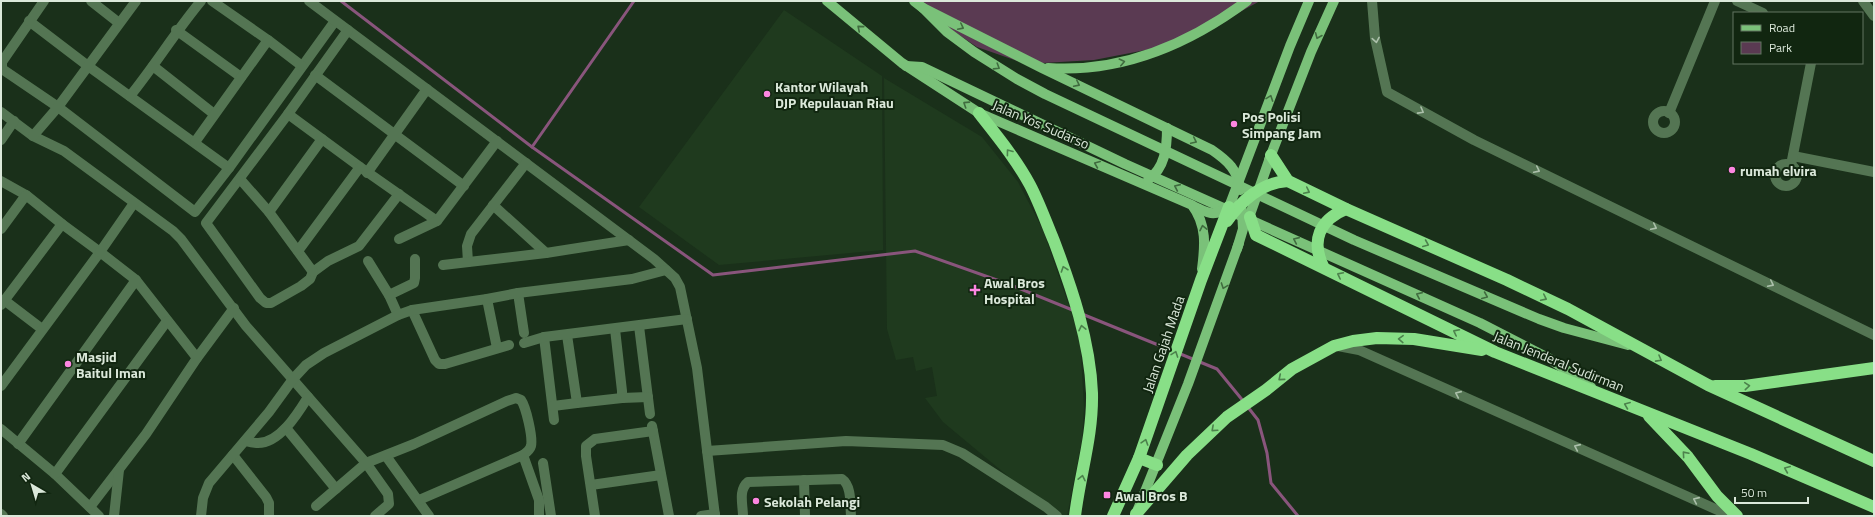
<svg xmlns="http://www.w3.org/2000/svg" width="1875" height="517" font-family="'Titillium Web',sans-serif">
  <rect width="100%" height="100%" fill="#1a301a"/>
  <g fill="#1f3a1e">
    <path d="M784,10l98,66 1,174 -164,15 -80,-58z"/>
    <path d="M884,78l98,59 36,45 25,48 37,108 4,70 -2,32 -15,76h-11l-113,-94 -18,-24 12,-2 -5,-29 -16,4 -3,-14 -17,3 -9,-31z"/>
  </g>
  <path fill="#5a3a52" d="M909,1h351l-33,18 -76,30 -57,11 -68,4 -49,-17z"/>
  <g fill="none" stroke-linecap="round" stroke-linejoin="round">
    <g stroke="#89557c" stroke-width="3">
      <path d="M341,1l191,146 181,128 202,-24 96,34 64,26"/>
      <path d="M532,147l102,-146"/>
      <path d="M1082,314l91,37"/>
      <path d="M1178,353l39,16 27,33"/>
      <path d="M1247,406l11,14 9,33 4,30 27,33"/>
    </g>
    <g stroke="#547553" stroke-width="10">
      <path d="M44,1l-42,61v7l56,38 137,105 34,-44 106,-147"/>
      <path d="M91,1l28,22"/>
      <path d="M212,1l56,39 34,26"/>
      <path d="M309,1l345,258 21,19 5,9 17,81 18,148"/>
      <path d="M1372,1l3,37 12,54 87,48 400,195"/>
      <path d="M1737,1l26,12"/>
      <path d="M1863,1l11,15"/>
      <path d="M29,21l59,45 141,102"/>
      <path d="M176,30l65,47"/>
      <path d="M348,30l-60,84 -82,109 54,75 6,5h5l30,-17 9,-7 3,-7 15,-11 31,-15 40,-52"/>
      <path d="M153,66l61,48"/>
      <path d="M315,75l149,111"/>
      <path d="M130,96c25,-31 46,-65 71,-95"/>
      <circle cx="1664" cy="122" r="11"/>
      <path d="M1,112l32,24 31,15 109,80 8,8 65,87 120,137 22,31 1,10 -14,12"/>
      <path d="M1669,113l46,-112"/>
      <path d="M288,114l72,53 77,54"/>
      <path d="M33,136l25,-29 78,-106"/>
      <path d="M1,140l13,-19"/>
      <path d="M195,142l73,-102"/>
      <path d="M1793,156l81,16"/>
      <circle cx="1786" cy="175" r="11"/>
      <path d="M1791,165l20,-102"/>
      <path d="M367,173l60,-84"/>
      <path d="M240,179l29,33 44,60"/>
      <path d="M1,181l25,14"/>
      <path d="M493,205l53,48"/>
      <path d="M269,212l53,-73"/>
      <path d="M1,229l25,-34 36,29"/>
      <path d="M399,239l38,-18 60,-80"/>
      <path d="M298,251l62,-84"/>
      <path d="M368,261l21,34 9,20"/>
      <path d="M468,262l-1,-16 4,-12 55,-71"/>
      <path d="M443,265l103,-12 83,-13"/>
      <path d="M136,280l61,78"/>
      <path d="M518,293l6,40"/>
      <path d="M389,295l25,-12 1,-5v-19"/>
      <path d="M487,299l10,49"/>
      <path d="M4,300l38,29"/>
      <path d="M1,305l61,-81 38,28 -99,134"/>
      <path d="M412,310l23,50 4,4h6l64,-19"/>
      <path d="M639,326l11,88"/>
      <path d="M567,335l10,68 45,-5v-7l-7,-62"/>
      <path d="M544,337l10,83"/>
      <path d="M524,343l20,-6 143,-18"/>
      <path d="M1338,346l21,4 372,166"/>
      <path d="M622,398l26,-1"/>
      <path d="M553,406l24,-3"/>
      <path d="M652,426l17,90"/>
      <path d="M286,428l50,61"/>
      <path d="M1,429l54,45 44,42"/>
      <path d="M245,441c4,1 8,2 13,2 22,0 40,-30 50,-46"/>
      <path d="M18,444l118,-164 -36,-28 34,-49"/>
      <path d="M707,451l139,-10 97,4 19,8 84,54 11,9"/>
      <path d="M233,455l33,42 3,6v13"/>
      <path d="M523,455l16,45v16"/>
      <path d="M386,456l43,60"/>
      <path d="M543,463l8,53"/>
      <path d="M55,474l112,-153"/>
      <path d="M804,480l1,36"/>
      <path d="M591,485l70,-10"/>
      <path d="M316,506l50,-43 48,-19 93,-43 9,-3 5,2c5,7 12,37 10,46 -1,4 -4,6 -8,9l-104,45"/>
      <path d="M90,507l56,-73 51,-76 37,-50"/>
      <path d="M1,514l2,2"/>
      <path d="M114,516l5,-46"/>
      <path d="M201,516l2,-18 6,-15 60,-71 24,-33 13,-14 18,-12 74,-38 14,-5 75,-11 31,-6 114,-14 34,-9"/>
      <path d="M595,516l-9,-60v-10l9,-7 58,-8"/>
      <path d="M701,516l14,-2"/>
      <path d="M743,516c0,-11 -5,-26 5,-34l94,-3c10,7 8,26 9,37"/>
    </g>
    <g stroke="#7ac179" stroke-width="10">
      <path d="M827,1l75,62 77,50 213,92c15,20 13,41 10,64"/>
      <path d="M914,1l9,7 119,60 170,82c16,11 26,20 28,40"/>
      <path d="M923,8l24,24 27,20 43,27 28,15 309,146 185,79 25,9 64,17"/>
      <path d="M906,66l16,1 203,97 355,159 70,36 41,28"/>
      <path d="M1048,68c74,5 141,-24 199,-67"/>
      <path d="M1269,160l42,-108 23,-51"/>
      <path d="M1148,180c17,-12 19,-32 19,-52"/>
      <path d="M1193,206c16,7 21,12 36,0"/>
      <path d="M1229,207l61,-161 19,-45"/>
      <path d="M1247,223l24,-68"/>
      <path d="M1237,249l6,-20 -1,-19"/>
      <path d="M1138,509l50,-125 51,-141"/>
    </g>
    <g stroke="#88df87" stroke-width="12">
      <path d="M979,113c18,23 37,46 51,72 9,17 16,37 24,56 18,48 36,100 38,152 1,43 -12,81 -17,123"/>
      <path d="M1271,155l17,26 58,28 161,71 61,29 140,76 166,76"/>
      <path d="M1250,217l6,18 239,117 256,102 123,53"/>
      <path d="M1227,221c14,-20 35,-39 61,-40"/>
      <path d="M1323,266c-12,-25 -4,-46 23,-57"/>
      <path d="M1715,386h30l129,-18"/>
      <path d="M1649,416l39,41 29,39 20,20"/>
      <path d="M1139,458l18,7"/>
      <path d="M1136,514l51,-59 40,-38 39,-27 26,-21 42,-23 19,-5 24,-3 37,1 68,11"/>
      <path d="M1113,516l26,-58 62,-178 28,-73"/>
    </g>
  </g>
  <defs><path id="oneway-chevron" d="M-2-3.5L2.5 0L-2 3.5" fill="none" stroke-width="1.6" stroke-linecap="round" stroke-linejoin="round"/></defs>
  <g stroke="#406c3f">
    <use href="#oneway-chevron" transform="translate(961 27) rotate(27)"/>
    <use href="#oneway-chevron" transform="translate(860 28) rotate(-140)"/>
    <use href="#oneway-chevron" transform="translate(1318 36) rotate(113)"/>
    <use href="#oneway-chevron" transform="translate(1122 62) rotate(-13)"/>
    <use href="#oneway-chevron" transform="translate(997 67) rotate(32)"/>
    <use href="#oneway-chevron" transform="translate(1077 84) rotate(26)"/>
    <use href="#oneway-chevron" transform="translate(1270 98) rotate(-70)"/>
    <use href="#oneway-chevron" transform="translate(966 104) rotate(-147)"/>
    <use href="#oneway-chevron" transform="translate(1194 141) rotate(25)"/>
    <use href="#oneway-chevron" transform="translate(1097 164) rotate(-157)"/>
    <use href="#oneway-chevron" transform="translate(1177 187) rotate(-156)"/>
    <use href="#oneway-chevron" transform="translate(1203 228) rotate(-102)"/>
    <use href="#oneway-chevron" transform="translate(1296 240) rotate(-156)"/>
    <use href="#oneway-chevron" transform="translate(1224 286) rotate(110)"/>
    <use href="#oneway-chevron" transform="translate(1419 295) rotate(-156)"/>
    <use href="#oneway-chevron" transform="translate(1485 296) rotate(23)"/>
  </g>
  <g stroke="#acc0ab">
    <use href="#oneway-chevron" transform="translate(1376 40) rotate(80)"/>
    <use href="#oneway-chevron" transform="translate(1421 111) rotate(29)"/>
    <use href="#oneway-chevron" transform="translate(1537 170) rotate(26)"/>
    <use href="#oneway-chevron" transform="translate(1654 227) rotate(26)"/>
    <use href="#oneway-chevron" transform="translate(1771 284) rotate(26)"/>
    <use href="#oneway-chevron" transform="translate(1458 394) rotate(-156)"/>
    <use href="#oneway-chevron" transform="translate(1577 447) rotate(-156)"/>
    <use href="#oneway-chevron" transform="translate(1696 500) rotate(-156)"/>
  </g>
  <g stroke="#4c824c">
    <use href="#oneway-chevron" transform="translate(1009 152) rotate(-127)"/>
    <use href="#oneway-chevron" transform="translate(1307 191) rotate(26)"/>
    <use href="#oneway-chevron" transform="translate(1426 244) rotate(23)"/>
    <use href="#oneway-chevron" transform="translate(1064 269) rotate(-109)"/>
    <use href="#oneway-chevron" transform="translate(1340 275) rotate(-153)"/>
    <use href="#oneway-chevron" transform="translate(1544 298) rotate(26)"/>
    <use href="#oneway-chevron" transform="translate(1082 328) rotate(-102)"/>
    <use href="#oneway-chevron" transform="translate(1456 332) rotate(-153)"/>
    <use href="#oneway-chevron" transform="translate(1401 339) rotate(-178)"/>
    <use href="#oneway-chevron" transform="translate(1175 354) rotate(-70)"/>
    <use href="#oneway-chevron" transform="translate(1659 359) rotate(29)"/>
    <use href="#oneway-chevron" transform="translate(1281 378) rotate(140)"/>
    <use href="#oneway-chevron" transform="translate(1747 386) rotate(-5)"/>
    <use href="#oneway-chevron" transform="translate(1627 405) rotate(-158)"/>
    <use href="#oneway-chevron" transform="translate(1214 429) rotate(138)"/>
    <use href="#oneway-chevron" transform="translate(1145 442) rotate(-72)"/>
    <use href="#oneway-chevron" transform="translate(1685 454) rotate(-131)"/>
    <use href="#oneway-chevron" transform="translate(1787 469) rotate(-157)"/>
    <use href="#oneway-chevron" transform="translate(1082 478) rotate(-78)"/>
  </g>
  <g fill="#fd86e1" stroke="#112610" stroke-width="1.5">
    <circle cx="767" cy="94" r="4"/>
    <circle cx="1234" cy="124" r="4"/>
    <circle cx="1732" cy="170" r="4"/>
    <path d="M973 284h4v4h4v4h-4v4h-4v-4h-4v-4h4z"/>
    <circle cx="68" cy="364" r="4"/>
    <rect x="1103" y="491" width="8" height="8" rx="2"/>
    <circle cx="756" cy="501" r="4"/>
  </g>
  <g text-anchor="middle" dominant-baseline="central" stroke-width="4" stroke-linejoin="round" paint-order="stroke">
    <g font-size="14" font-weight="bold" fill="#dbe8da" stroke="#112610" text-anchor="start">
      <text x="775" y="86">Kantor Wilayah<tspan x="775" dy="16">DJP Kepulauan Riau</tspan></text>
      <text x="1242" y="116">Pos Polisi<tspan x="1242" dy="16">Simpang Jam</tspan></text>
      <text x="1740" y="170">rumah elvira</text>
      <text x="984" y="282">Awal Bros<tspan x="984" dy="16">Hospital</tspan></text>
      <text x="76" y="356">Masjid<tspan x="76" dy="16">Baitul Iman</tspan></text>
      <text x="1115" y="495">Awal Bros B</text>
      <text x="764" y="501">Sekolah Pelangi</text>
    </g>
    <g font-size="14" fill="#dbe8da" stroke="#112610">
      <text transform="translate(1041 124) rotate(23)">Jalan Yos Sudarso</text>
      <text transform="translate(1163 344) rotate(-71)">Jalan Gajah Mada</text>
      <text transform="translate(1559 361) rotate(22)">Jalan Jenderal Sudirman</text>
    </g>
  </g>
  <rect width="1875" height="517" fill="none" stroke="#dbe8da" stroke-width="4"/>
  <rect x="1733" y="12" width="130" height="52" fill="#112610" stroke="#627461"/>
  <rect x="1741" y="25" width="20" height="6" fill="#7ac179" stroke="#627461"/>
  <text x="1769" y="32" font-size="12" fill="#dbe8da">Road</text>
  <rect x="1741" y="42" width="20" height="12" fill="#5a3a52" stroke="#627461"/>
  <text x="1769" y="52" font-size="12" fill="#dbe8da">Park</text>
  <g transform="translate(32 485) rotate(322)" stroke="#112610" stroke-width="3" paint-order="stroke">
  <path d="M0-3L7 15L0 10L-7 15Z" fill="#dbe8da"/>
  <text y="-6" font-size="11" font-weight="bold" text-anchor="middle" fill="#dbe8da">N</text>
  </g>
  <path d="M1735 497v6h73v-6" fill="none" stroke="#dbe8da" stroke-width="2"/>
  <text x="1741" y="497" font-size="12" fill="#dbe8da" stroke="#112610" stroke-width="3" paint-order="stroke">50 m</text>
</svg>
